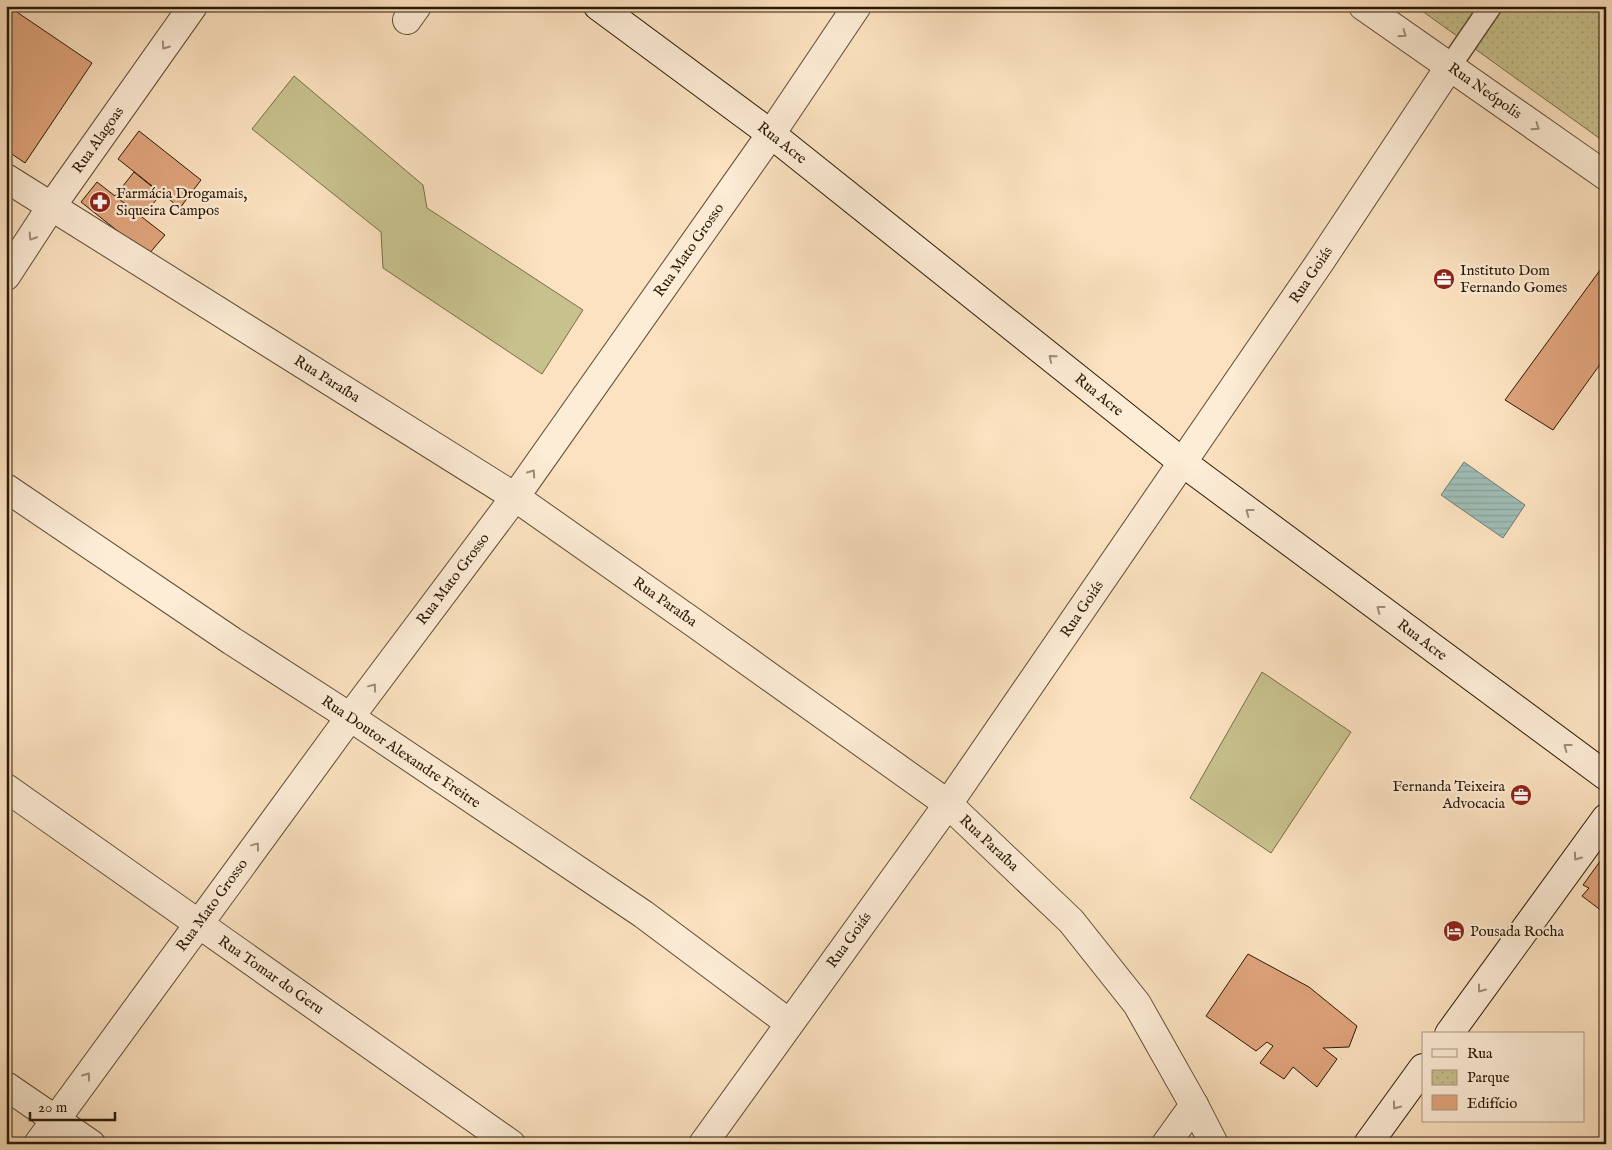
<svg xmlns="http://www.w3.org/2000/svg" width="1612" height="1150" font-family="'IM FELL English',serif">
  <defs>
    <pattern id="park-dots" width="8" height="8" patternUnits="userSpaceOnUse" patternTransform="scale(1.25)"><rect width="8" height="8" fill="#c7c18d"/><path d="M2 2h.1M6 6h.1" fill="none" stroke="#aba578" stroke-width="1.8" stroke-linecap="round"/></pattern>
    <pattern id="water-rules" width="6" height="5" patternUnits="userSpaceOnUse" patternTransform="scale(1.25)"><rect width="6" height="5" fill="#9fbdb6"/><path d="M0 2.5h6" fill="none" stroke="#89a29b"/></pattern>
  </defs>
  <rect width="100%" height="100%" fill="#fce2c0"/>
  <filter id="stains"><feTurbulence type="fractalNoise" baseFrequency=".004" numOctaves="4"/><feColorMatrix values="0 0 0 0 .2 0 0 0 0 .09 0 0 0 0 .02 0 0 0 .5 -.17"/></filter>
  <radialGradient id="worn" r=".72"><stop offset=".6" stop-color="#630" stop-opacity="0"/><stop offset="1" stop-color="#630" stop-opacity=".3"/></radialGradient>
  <g fill="#c7c18d" stroke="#786d48">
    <path d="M294,76l129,109 4,23 156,102 -41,64 -159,-106 -2,-36 -129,-103z"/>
    <path d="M1262,672l89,60 -80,121 -81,-55z"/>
  </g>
  <path fill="url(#park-dots)" stroke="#786d48" d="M1420,6h186v137l-188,-135z"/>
  <path fill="url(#water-rules)" stroke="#707b6f" d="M1464,462l61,43 -22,33 -62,-43z"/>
  <g fill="#e0a47c" stroke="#2a1904">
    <path d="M6,6h2l84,57 -67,100 -19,-13z"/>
    <path d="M139,131l62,49 -21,28 -62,-49z"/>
    <path d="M134,172l27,22 -19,23 -27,-21z"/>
    <path d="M97,182l68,53 -17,20 -67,-53z"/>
    <path d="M1606,262v94l-53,74 -48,-30z"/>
    <path d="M1606,853v61l-24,-18 7,-8 -6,-3z"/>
    <path d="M1248,954l61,33 48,39 -8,21 -26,1 14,11 -20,28 -24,-20 -9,12 -24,-16 13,-17 -6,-4 -11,9 -50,-35z"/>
  </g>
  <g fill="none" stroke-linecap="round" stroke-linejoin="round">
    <g stroke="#5e4b33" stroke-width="24">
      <path id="pedestrian" d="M1450,66l41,-60"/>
    </g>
    <g stroke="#5e4b33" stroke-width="30">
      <g id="minor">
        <path d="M1363,6l243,170"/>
        <path d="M407,20l10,-14"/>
        <path d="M6,488l226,153 118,76 293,197 146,109"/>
        <path d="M6,788l505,356"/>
        <path d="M6,1086l85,58"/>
        <path d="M703,1144l245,-340 374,-545 128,-193"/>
        <path d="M1166,1144l28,-39"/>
      </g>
    </g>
    <g stroke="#5e4b33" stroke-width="30">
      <g id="tertiary">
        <path d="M6,178l509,319 182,128 251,179 123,117 66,83 57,101 20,39"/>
        <path d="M6,276l45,-69 142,-201"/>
        <path d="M38,1144l312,-427 165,-220 256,-363 86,-128"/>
      </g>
    </g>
    <g stroke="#2a1904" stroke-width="30">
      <g id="secondary">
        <path d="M598,6l173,128 411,328 424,314"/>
        <path d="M1449,1034l157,-216"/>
        <path d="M1368,1144l55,-76"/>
      </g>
    </g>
    <use href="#pedestrian" stroke="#fdecd6" stroke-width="21"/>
    <use href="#minor" stroke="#fdecd6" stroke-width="28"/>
    <use href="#tertiary" stroke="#fdecd6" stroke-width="28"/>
    <use href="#secondary" stroke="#fdecd6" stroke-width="28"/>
  </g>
  <defs><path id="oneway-chevron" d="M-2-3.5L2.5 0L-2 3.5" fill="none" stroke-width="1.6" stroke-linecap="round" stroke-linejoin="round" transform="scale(1.25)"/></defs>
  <g stroke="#9e8d78">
    <use href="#oneway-chevron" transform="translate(1403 34) rotate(35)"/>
    <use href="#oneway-chevron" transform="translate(165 46) rotate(125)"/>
    <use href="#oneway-chevron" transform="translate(1536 127) rotate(35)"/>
    <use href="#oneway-chevron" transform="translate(32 237) rotate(123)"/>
    <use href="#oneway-chevron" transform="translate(1052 358) rotate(-141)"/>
    <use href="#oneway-chevron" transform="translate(532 473) rotate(-55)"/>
    <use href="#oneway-chevron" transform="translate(1249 512) rotate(-143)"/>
    <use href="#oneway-chevron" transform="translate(1380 609) rotate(-143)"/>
    <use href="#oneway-chevron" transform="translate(373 687) rotate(-53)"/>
    <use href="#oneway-chevron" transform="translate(1567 747) rotate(-143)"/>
    <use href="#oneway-chevron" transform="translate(256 846) rotate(-53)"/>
    <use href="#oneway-chevron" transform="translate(1577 857) rotate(126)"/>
    <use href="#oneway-chevron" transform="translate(1481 989) rotate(126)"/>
    <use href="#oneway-chevron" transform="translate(87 1076) rotate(-54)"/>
    <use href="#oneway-chevron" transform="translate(1396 1106) rotate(126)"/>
  </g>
  <defs>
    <g id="pharmacy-disc" transform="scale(1.125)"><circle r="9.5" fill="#8f2418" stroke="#fdecd6"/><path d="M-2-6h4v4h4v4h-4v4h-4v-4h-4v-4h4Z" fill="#fff"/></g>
    <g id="office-disc" transform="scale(1.125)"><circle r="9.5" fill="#8f2418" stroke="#fdecd6"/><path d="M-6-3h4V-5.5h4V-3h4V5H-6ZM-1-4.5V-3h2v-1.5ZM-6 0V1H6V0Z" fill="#fff"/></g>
    <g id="hotel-disc" transform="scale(1.125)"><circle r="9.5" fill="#8f2418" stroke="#fdecd6"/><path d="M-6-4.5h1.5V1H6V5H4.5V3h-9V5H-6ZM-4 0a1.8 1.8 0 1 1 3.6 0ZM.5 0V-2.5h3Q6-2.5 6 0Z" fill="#fff"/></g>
  </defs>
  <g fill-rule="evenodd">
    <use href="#pharmacy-disc" x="100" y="202"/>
    <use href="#office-disc" x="1444" y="279"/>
    <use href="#office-disc" x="1521" y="795"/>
    <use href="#hotel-disc" x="1454" y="931"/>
  </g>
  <g text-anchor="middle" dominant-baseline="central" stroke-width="4.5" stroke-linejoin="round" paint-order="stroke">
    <g font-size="15" fill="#2a1904" stroke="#fdecd6">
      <text transform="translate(1485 91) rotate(35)">Rua Neópolis</text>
      <text transform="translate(98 140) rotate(-55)">Rua Alagoas</text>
      <text transform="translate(782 143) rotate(38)">Rua Acre</text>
      <text transform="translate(689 250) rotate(-55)">Rua Mato Grosso</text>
      <text transform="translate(1311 275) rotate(-56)">Rua Goiás</text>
      <text transform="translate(327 379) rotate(32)">Rua Paraíba</text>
      <text transform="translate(1099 395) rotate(39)">Rua Acre</text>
      <text transform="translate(453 579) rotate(-53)">Rua Mato Grosso</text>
      <text transform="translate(665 602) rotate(35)">Rua Paraíba</text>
      <text transform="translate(1082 609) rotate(-56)">Rua Goiás</text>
      <text transform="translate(1422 640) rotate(37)">Rua Acre</text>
      <text transform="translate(401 752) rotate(34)">Rua Doutor Alexandre Freitre</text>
      <text transform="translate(989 843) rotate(43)">Rua Paraíba</text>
      <text transform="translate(212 905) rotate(-54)">Rua Mato Grosso</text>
      <text transform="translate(849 940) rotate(-54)">Rua Goiás</text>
      <text transform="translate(271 975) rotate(35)">Rua Tomar do Geru</text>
    </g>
    <g font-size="15" fill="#2a1904" stroke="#fdecd6" text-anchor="start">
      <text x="116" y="193">Farmácia Drogamais,<tspan x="116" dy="17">Siqueira Campos</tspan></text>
      <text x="1460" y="270">Instituto Dom<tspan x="1460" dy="17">Fernando Gomes</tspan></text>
      <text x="1505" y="786" text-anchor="end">Fernanda Teixeira<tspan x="1505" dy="17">Advocacia</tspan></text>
      <text x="1470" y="931">Pousada Rocha</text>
    </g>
  </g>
  <rect width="1612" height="1150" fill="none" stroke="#fce2c0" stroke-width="25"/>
  <rect x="8" y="8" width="1597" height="1135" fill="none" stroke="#2a1904" stroke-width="2.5"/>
  <rect x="12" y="12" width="1587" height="1125" fill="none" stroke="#2a1904"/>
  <rect x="1422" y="1032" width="162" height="90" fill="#fdecd6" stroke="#a99882"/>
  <rect x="1432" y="1049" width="25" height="8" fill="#fdecd6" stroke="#a99882"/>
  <text x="1467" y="1058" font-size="15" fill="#2a1904">Rua</text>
  <rect x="1432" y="1070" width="25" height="15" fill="url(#park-dots)" stroke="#a99882"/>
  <text x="1467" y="1082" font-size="15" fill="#2a1904">Parque</text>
  <rect x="1432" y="1095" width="25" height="15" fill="#e0a47c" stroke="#a99882"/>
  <text x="1467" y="1108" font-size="15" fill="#2a1904">Edifício</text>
  <path d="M30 1112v8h85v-8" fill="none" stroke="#2a1904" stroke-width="2.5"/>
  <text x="38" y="1112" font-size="15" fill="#2a1904" stroke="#fdecd6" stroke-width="4" paint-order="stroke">20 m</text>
  <rect width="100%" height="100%" filter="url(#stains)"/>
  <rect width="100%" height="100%" fill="url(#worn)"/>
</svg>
